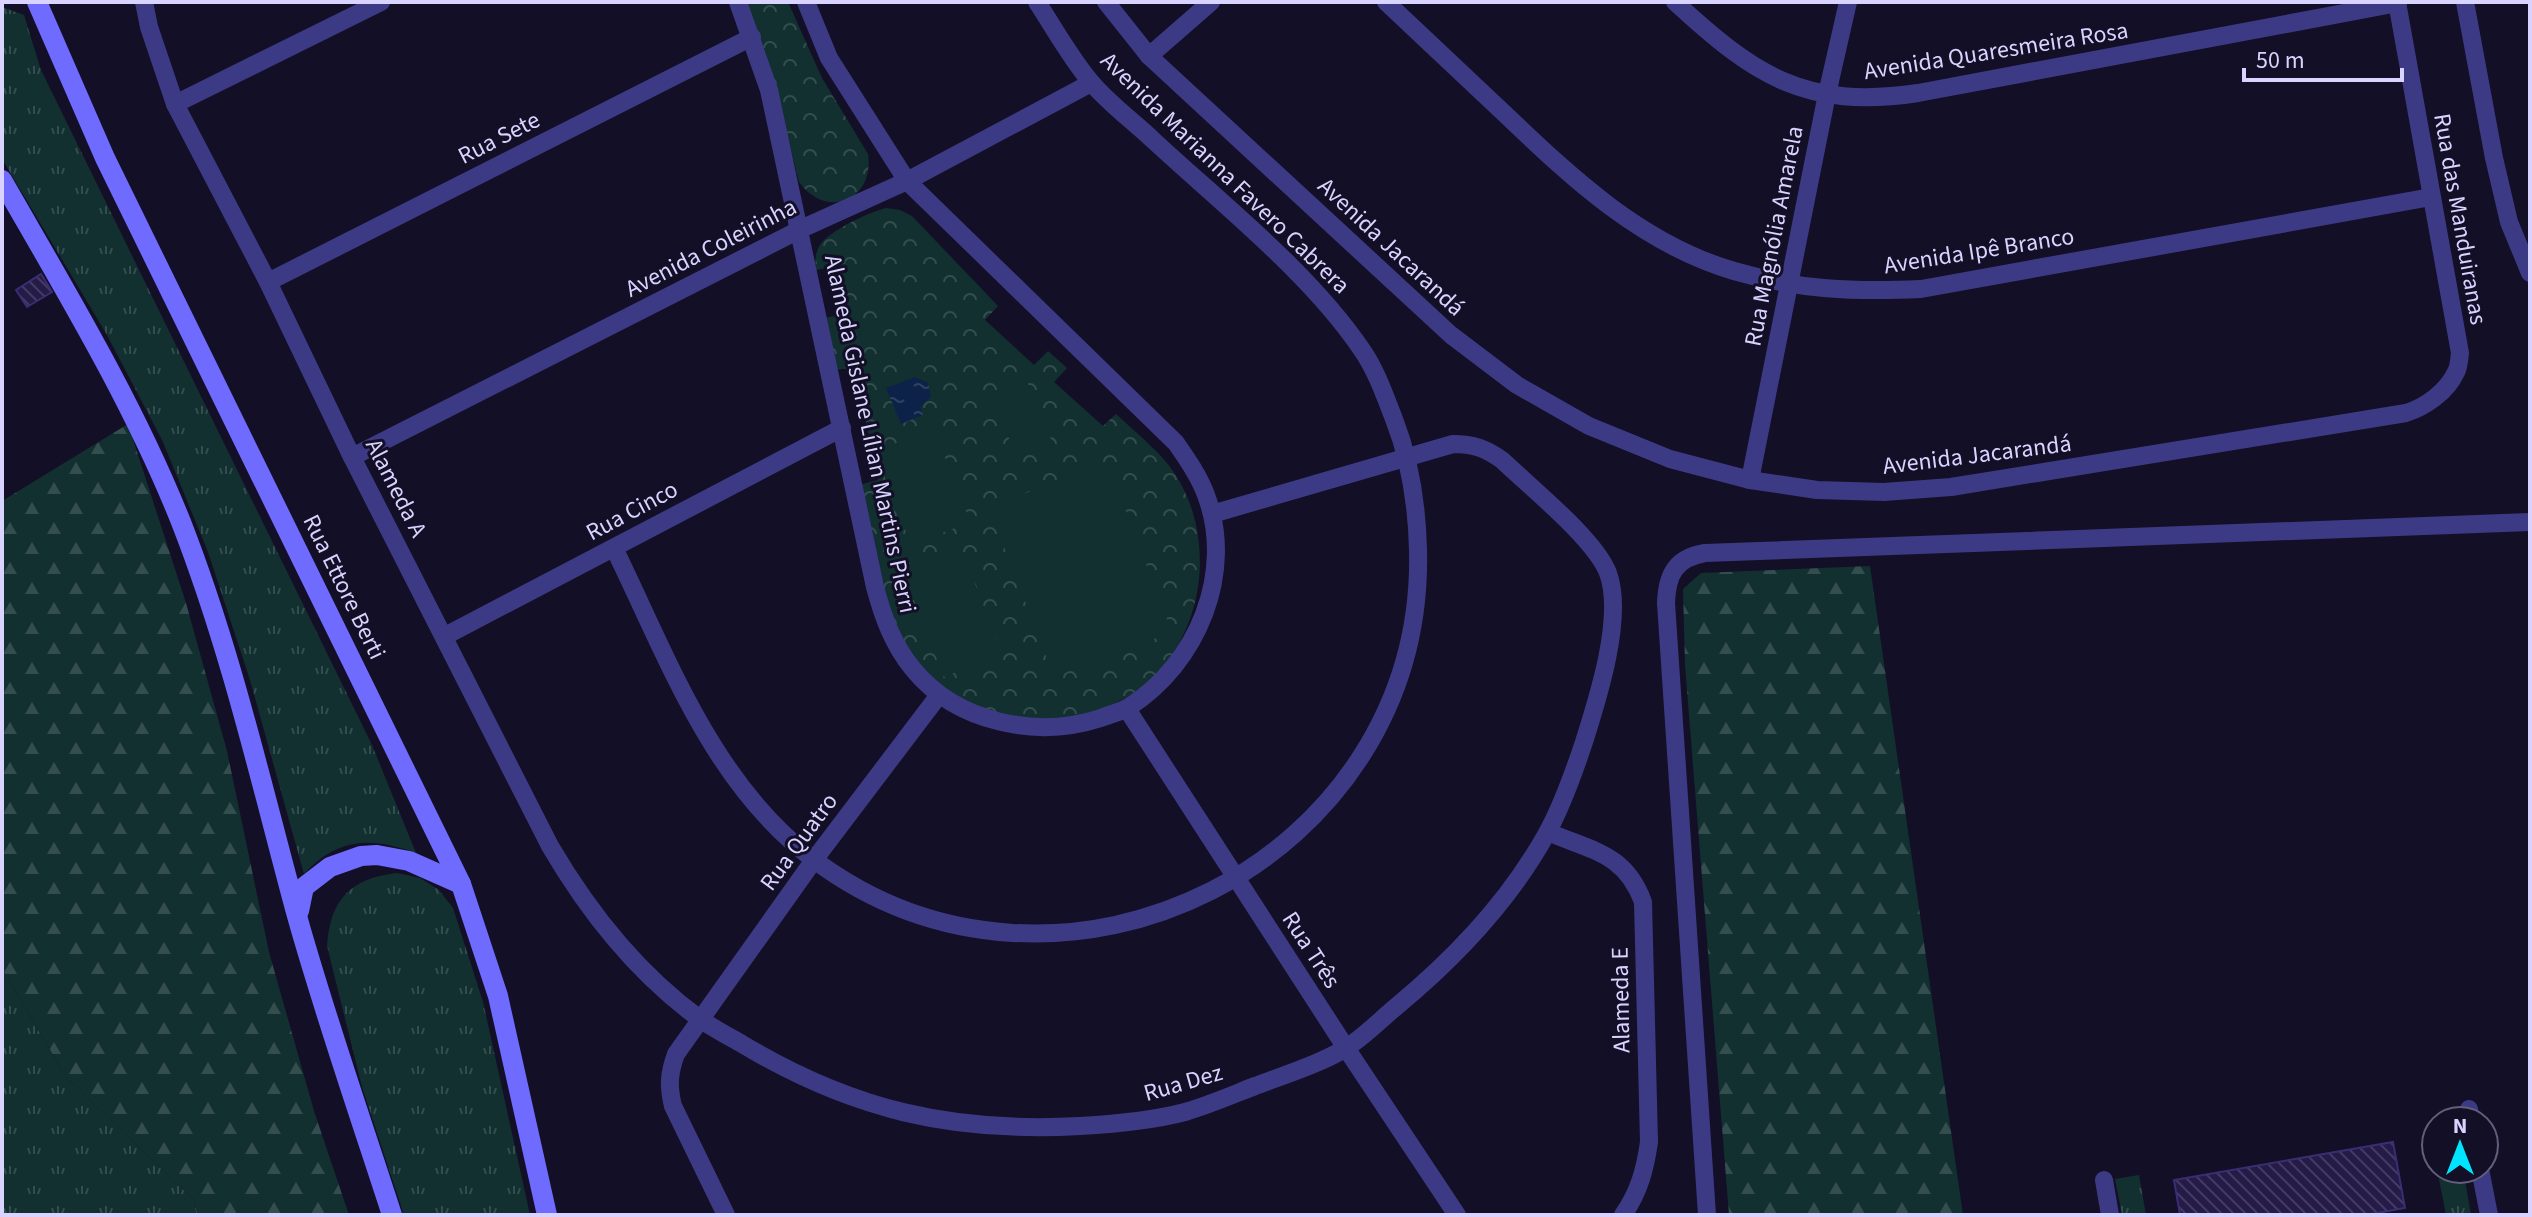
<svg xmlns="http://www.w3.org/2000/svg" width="2532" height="1217" font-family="'Source Sans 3',sans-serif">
  <defs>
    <pattern id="grass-tufts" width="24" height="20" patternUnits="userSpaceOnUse" patternTransform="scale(2)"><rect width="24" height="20" fill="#12302f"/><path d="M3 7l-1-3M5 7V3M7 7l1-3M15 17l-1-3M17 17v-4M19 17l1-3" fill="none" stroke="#344d4e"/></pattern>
    <pattern id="forest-firs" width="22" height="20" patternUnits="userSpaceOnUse" patternTransform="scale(2)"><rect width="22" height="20" fill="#12302f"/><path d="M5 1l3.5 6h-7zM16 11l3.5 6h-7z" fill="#344d4e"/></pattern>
    <pattern id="park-crowns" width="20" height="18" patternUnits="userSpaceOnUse" patternTransform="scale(2)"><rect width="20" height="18" fill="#12302f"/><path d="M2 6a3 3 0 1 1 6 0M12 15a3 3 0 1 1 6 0" fill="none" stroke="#344d4e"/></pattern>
    <pattern id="water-ripples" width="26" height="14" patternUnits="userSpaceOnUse" patternTransform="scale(2)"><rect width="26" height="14" fill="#0c2248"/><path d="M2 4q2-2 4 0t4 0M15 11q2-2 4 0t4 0" fill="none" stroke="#2f4163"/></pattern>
    <pattern id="building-back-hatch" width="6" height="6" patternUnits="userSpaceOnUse" patternTransform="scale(2)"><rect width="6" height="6" fill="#241b47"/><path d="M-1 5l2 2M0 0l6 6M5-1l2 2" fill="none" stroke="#433b63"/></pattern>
  </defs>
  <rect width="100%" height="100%" fill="#130f26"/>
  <g fill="url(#grass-tufts)">
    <path d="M2,7l22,8 17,55 331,675 44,108c-44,-16 -78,-16 -112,21l-54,-194 -42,-128 -45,-110 -56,-107 -105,-176z"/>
    <path d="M397,873l23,5 19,12 14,18 30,94 47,213h-126l-42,-128 -35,-141c3,-47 24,-68 70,-73z"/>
    <path d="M2,968l64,109 128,123 4,15h-196z"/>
    <path d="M2437,1169h26l8,46h-25z"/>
    <path d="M2139,1175l7,40h-24l-7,-36z"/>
  </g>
  <g fill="url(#forest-firs)">
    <path d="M128,424l58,179 41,148 42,201 45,159 35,104h-151l-4,-15 -128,-123 -64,-109v-467z"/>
    <path d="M1870,566l93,649h-234l-44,-550 -2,-76 18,-16z"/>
  </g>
  <g fill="url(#park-crowns)">
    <path d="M744,2h44l34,76 46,76c7,47 -42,66 -69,28l-25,-100z"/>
    <path d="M886,208l14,2 12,6 86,90 -13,14 49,45 14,-14 19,17 -13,14 49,44 13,-12c20,19 44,37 59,60 50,77 23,197 -66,232 -9,4 -20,6 -29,9 -24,6 -54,9 -78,2 -10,-3 -19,-8 -28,-12 -23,-9 -48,-27 -62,-47 -35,-50 -40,-116 -53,-173l19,-5 -23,-113 -19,3 -11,-52 19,-4 -9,-48 -19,4c-1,-9 -1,-17 4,-25 9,-14 49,-33 66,-37z"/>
  </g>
  <g fill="#12302f">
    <path d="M1026,379l27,65 -36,14 -26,-65z"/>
    <path d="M934,429l36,93 -59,23 -36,-94z"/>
    <path d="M1107,462l65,170 -118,45 -65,-170z"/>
    <path d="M960,545l42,109 -58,23 -43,-110z"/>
  </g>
  <path fill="url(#water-ripples)" d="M915,377l13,6 3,14 -11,10 3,8 -22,9 -15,-36z"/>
  <g fill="url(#building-back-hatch)" stroke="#3b2d73" stroke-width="2">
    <path d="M41,274l11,18 -25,15 -11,-17z"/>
    <path d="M2393,1142l12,66 -39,7h-186l-6,-35z"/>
  </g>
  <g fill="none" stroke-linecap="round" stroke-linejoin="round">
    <g stroke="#3d3a85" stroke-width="18">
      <path d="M144,2l5,25 26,77 93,178 84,175 198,389c38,65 88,128 150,173 13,9 28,17 42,25 110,66 210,89 338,82 35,-2 71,-5 105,-14 24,-7 47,-17 70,-26 27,-10 67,-23 91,-38 18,-11 34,-28 51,-42 58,-48 113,-106 150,-173 15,-27 27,-61 37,-91 14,-44 40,-125 24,-169 -13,-34 -78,-86 -106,-113 -17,-12 -29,-16 -49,-16l-241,70"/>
      <path d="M738,2l31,88 106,497c8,30 18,58 38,82 44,54 124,70 188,49 9,-4 20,-6 28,-11 69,-44 106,-135 77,-212 -7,-19 -19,-36 -30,-52l-269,-262 -78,-123 -23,-56"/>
      <path d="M1106,2l43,54 302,279 66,50 72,41 81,33 80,21 67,10 67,2 67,-5 455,-74c19,-6 41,-21 50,-41 3,-5 3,-13 4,-19l-63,-351"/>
      <path d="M1386,2c40,38 80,75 120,113 67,64 136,129 228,156 66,19 119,21 187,18l510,-92"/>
      <path d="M1675,2c79,73 130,108 243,91l480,-90"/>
      <path d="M2465,2l29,156 15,64 21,51"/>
      <path d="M1149,56l62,-54"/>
      <path d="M175,104l206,-102"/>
      <path d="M268,282l484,-245"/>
      <path d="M352,457l449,-228 106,-48 184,-98"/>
      <path d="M1750,480l77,-386 21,-92"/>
      <path d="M614,548c54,110 98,235 199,311 247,186 613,2 605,-309 -1,-43 -8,-90 -24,-131 -9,-23 -18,-49 -32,-69 -52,-77 -140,-146 -209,-210 -20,-19 -45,-37 -63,-59 -20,-24 -36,-53 -53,-79"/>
      <path d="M445,636l397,-208"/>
      <path d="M1127,709l219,339 111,167"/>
      <path d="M1548,832c44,19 77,21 95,70l6,240c-4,28 -10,50 -26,73"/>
      <path d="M2469,1109l2,12"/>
      <path d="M2480,1169l9,46"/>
      <path d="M2104,1180l6,35"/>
      <path d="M726,1215l-53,-109c-5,-20 -4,-33 3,-52l138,-194 125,-165"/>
      <path d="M1707,1215l-41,-612c1,-28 9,-45 39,-50l825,-31"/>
    </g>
    <g stroke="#6f6bff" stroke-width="20">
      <path d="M37,2l68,156 356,726 37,112 49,219"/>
      <path d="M2,180c64,112 131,222 179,342 50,128 80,261 116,394 28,100 63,200 95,299"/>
      <path d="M299,911l5,-24 26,-20 31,-11 16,-1 32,6 52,23"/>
    </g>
  </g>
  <g text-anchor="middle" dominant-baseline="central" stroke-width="6" stroke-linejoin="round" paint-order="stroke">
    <g font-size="24" fill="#d9d4ff" stroke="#130f26">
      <text transform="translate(1996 51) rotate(-9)">Avenida Quaresmeira Rosa</text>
      <text transform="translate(499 138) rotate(-27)">Rua Sete</text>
      <text transform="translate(1225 173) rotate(44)">Avenida Marianna Favero Cabrera</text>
      <text transform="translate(2460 219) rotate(80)">Rua das Manduiranas</text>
      <text transform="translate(1774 236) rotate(-79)">Rua Magnólia Amarela</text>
      <text transform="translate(1391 247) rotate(43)">Avenida Jacarandá</text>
      <text transform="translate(711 248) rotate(-27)">Avenida Coleirinha</text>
      <text transform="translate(1979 251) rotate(-9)">Avenida Ipê Branco</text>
      <text transform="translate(870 434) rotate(78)">Alameda Gislane Lílian Martins Pierri</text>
      <text transform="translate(1977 455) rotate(-7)">Avenida Jacarandá</text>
      <text transform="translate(396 488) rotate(63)">Alameda A</text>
      <text transform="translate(632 511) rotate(-28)">Rua Cinco</text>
      <text transform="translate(344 587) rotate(64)">Rua Ettore Berti</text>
      <text transform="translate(799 842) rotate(-54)">Rua Quatro</text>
      <text transform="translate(1311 950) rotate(57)">Rua Três</text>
      <text transform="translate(1621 1000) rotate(-91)">Alameda E</text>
      <text transform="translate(1183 1083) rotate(-16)">Rua Dez</text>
    </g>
  </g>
  <rect width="2532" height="1217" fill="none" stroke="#d9d4ff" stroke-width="8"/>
  <g transform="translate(2460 1145)"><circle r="38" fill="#130f26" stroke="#625e7d" stroke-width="2"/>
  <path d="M0-6L14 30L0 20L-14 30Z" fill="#00e5ff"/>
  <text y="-12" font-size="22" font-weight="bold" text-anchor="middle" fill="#d9d4ff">N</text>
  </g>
  <path d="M2244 68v12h158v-12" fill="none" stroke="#d9d4ff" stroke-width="4"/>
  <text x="2256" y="68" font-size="24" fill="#d9d4ff" stroke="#130f26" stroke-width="6" paint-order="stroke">50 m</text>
</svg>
